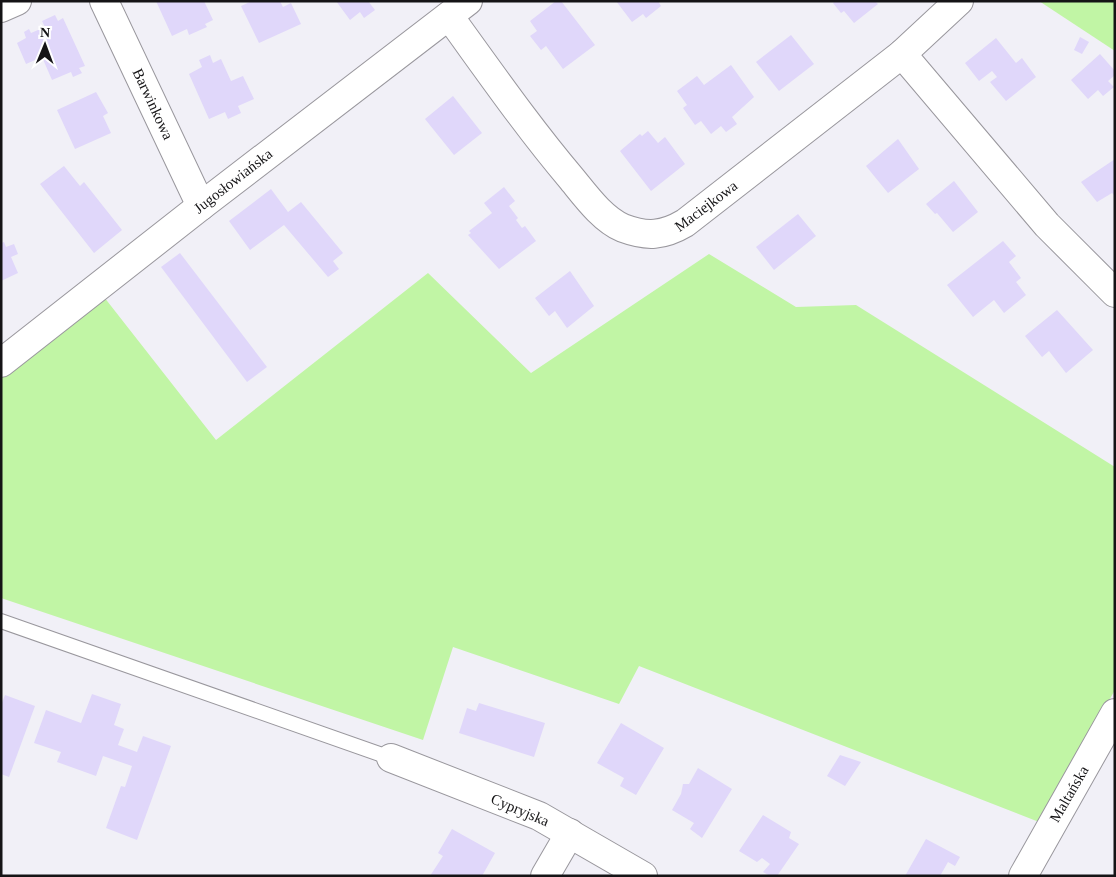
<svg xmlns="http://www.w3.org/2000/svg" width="1116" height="877" font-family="'Times New Roman',serif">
  <rect width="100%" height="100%" fill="#f1f0f7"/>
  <g fill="#c1f5a5">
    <path d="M1039,1h76v50z"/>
    <path d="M709,254l87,53 60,-2 259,162v223l-76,132 -400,-156 -20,38 -166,-57 -30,93 -422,-142v-220l103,-81 112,143 212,-167 103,100z"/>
  </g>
  <g fill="#e0d7fa">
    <path d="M156,1h48l9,19 -8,4 2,3 -18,8 -2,-6 -15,7z"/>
    <path d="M252,1h28l3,6 8,-4 10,21 -42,19 -18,-37z"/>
    <path d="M336,1h32l7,9 -11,8 -4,-6 -10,8z"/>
    <path d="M556,1h5l34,44 -32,24 -17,-23 -5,4 -11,-14 7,-5 -7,-10z"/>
    <path d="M616,1h42l3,5 -15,12 -3,-4 -11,8z"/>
    <path d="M835,1h40l3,3 -24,19 -10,-12 -3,2 -8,-10z"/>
    <path d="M55,15l3,6 5,-3 22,48 -6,2 3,5 -9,4 -2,-5 -19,8 -10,-23 -16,7 -9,-21 9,-5 -2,-6 5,-3 2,4 14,-6 -3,-6z"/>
    <path d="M791,35l23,29 -35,27 -23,-29z"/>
    <path d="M1080,37l9,5 -7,12 -8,-4z"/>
    <path d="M996,38l20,25 6,-5 14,19 -30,24 -16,-19 7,-5 -5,-6 -13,10 -14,-18z"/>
    <path d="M1100,54l15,17v4l-7,6 6,6 -11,9 -5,-6 -10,9 -17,-19z"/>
    <path d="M210,55l3,8 8,-4 10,22 12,-5 11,23 -16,7 3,7 -13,6 -3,-7 -16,7 -20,-45 13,-7 -3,-7z"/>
    <path d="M731,65l23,32 -22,20 5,7 -11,8 -5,-6 -10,8 -10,-13 -6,4 -12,-17 4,-3 -10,-14 20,-15 7,9z"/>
    <path d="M96,92l12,21 -5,3 8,17 -36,16 -18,-39z"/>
    <path d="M453,96l29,37 -28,22 -29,-36z"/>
    <path d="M648,131l10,12 7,-6 20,27 -34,27 -31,-40 20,-17 2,2z"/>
    <path d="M898,139l21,30 -31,24 -22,-27z"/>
    <path d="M1115,159v37l-3,-3 -15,9 -16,-20z"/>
    <path d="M64,166l16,20 4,-4 38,48 -28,23 -54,-69z"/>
    <path d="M954,181l24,31 -25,20 -16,-19 -2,1 -9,-10z"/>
    <path d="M504,187l11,14 -6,5 9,12 -2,2 6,8 3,-2 11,15 -37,28 -31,-34 3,-2 -2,-2 23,-18 -8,-10z"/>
    <path d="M271,189l17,23 13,-10 42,51 -10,8 6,8 -11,8 -44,-52 -34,25 -21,-29z"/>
    <path d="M798,214l18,22 -42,34 -18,-23z"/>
    <path d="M1003,241l13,15 -7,6 12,16 -5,4 10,13 -22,18 -10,-13 -21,17 -26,-32z"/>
    <path d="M4,242l2,5 8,-3 4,10 -7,3 7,16 -17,8v-38z"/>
    <path d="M180,253l87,114 -20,15 -86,-115z"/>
    <path d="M570,271l24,35 -27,22 -12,-17 -6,5 -14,-18z"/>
    <path d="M1057,310l36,40 -27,23 -17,-22 -7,6 -17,-21z"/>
    <path d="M92,694l29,10 -7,21 10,4 -6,16 19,7 6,-16 28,10 -34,94 -31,-12 15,-42 4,1 7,-21 -29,-10 -7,20 -39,-14 4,-10 -27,-9 12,-33 35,13z"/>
    <path d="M5,695l30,11 -26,71 -8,-3v-69z"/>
    <path d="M479,703l66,20 -11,34 -75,-24 8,-25 9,3z"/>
    <path d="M621,723l43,25 -28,47 -16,-9 4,-8 -27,-15z"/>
    <path d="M840,755l21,7 -16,24 -18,-10z"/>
    <path d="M698,768l34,21 -30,49 -12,-9 4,-6 -22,-13 9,-16 2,-10h6z"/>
    <path d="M763,815l28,17 -2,6 10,6 -22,32h-7l-7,-4 7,-8 -8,-6 -5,4 -18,-11z"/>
    <path d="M452,829l43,24 -13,23h-52l13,-20 -5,-3z"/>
    <path d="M926,839l34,18 -5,9 -7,-4 -8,14h-35z"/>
  </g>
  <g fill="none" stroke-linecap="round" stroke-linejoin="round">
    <g stroke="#99979d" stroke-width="16">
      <path id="lane" d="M1,621l390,137"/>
    </g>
    <g stroke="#99979d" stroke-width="30">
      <g id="street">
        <path d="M104,1l97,205"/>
        <path d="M1,8l16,-7"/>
        <path d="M449,16c40,55 78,110 122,162 14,17 31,41 52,50 24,9 40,8 62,-5l217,-169 57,-53"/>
        <path d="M902,54l145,171 68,68"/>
        <path d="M1,363l200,-157 267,-205"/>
        <path d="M391,758l148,58 104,60"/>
        <path d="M545,876l25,-43"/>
        <path d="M1023,876l92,-163"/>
      </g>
    </g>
    <use href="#lane" stroke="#fff" stroke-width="14"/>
    <use href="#street" stroke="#fff" stroke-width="28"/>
  </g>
  <g text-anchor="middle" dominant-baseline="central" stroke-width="5" stroke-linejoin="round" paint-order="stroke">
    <g font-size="15" fill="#151416" stroke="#fff">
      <text transform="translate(153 104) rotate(65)">Barwinkowa</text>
      <text transform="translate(233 181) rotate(-38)">Jugosłowiańska</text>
      <text transform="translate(706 206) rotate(-37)">Maciejkowa</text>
      <text transform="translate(1069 794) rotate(-60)">Maltańska</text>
      <text transform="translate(520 810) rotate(23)">Cypryjska</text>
    </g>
  </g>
  <rect width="1116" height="877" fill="none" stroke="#151416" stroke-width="5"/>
  <g transform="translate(45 45) rotate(1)" stroke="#ffffff" stroke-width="4" paint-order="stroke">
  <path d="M0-4L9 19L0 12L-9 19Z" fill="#151416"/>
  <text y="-8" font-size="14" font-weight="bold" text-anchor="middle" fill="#151416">N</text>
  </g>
</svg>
